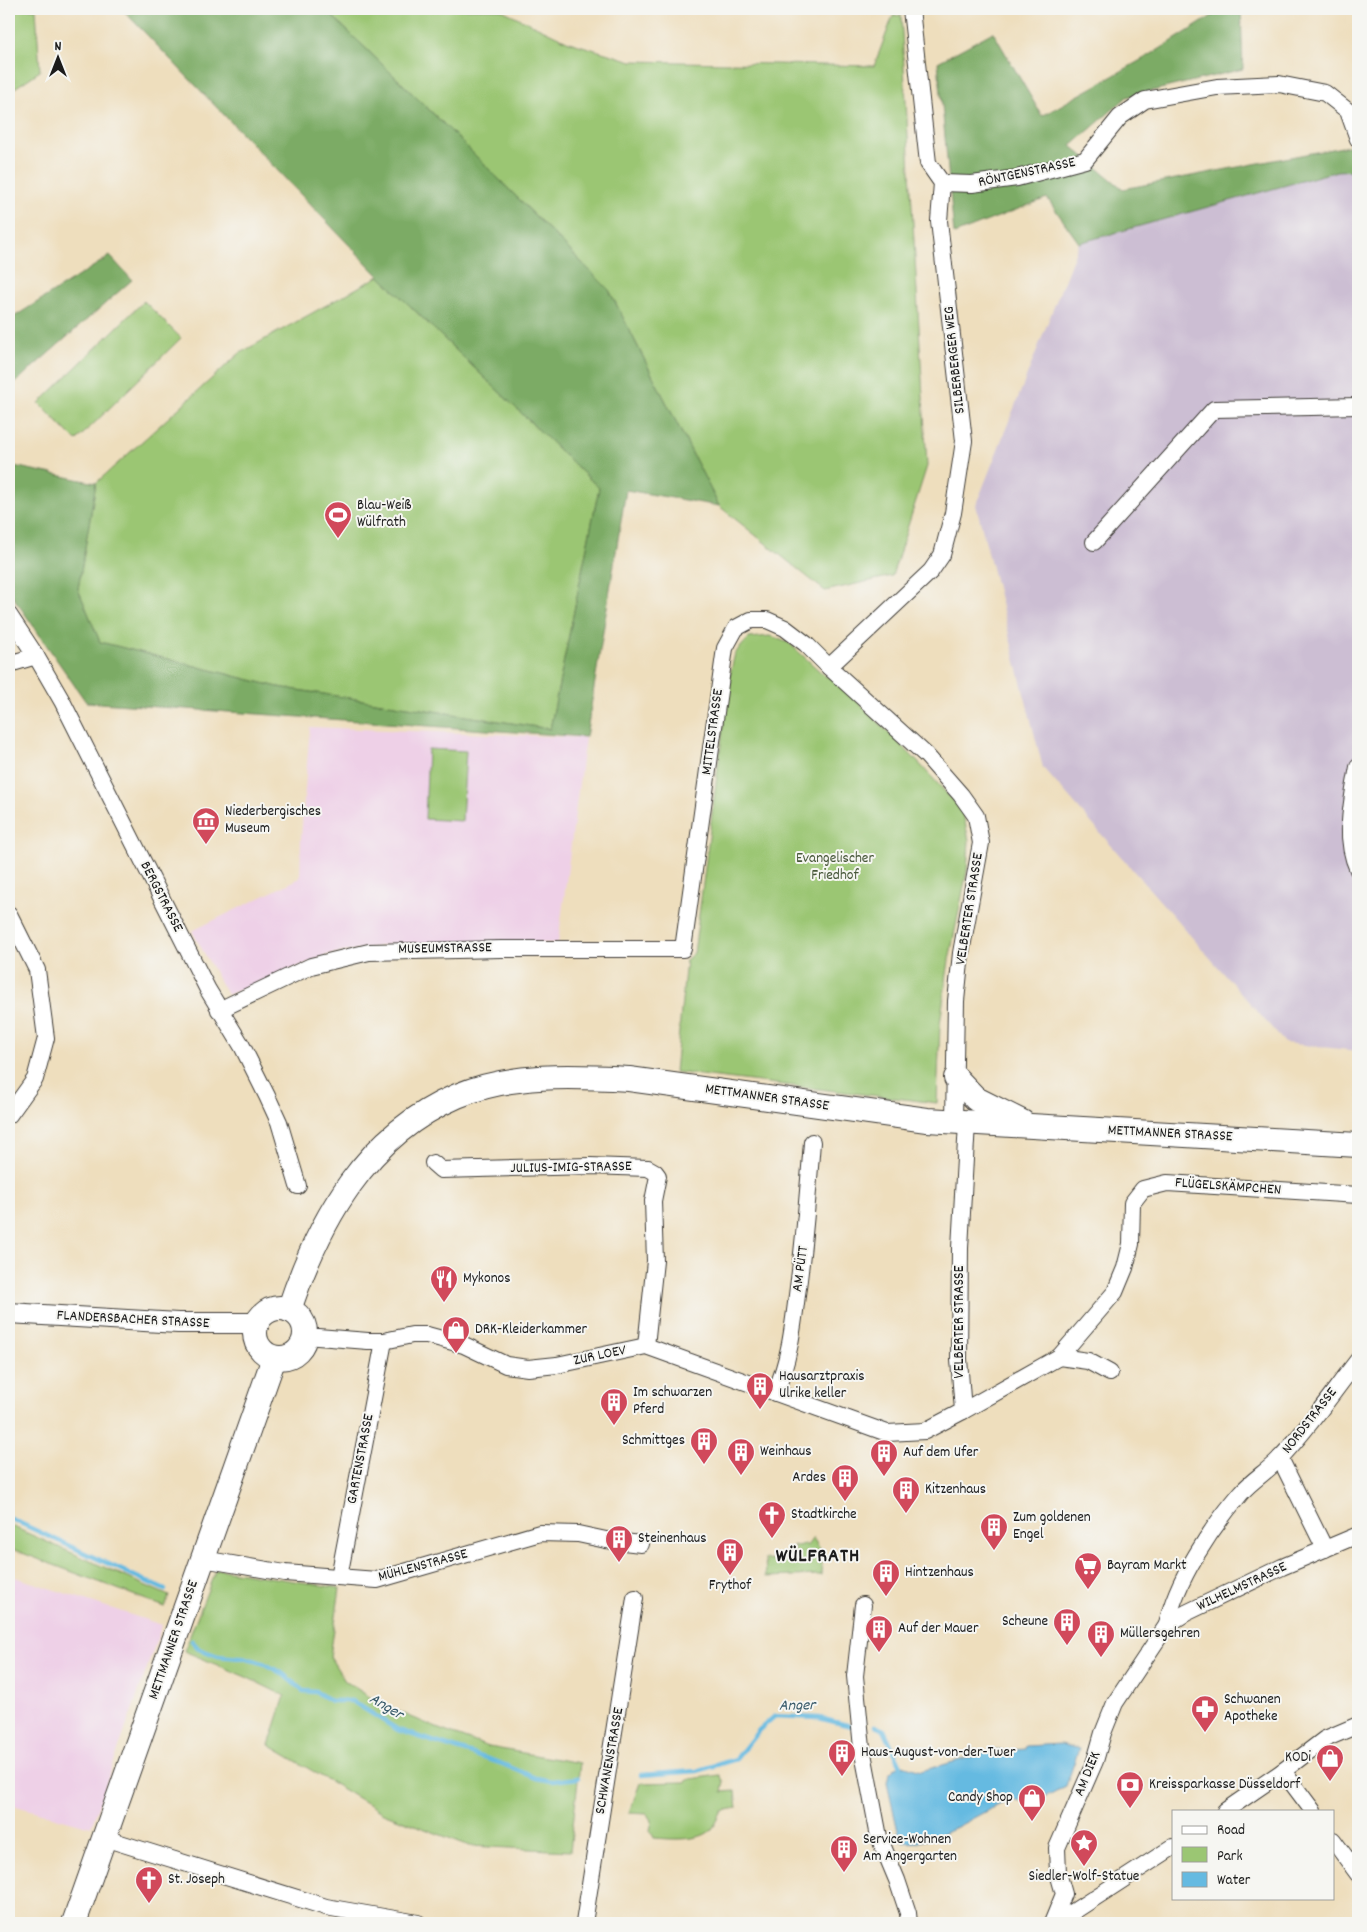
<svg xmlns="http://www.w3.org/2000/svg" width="1367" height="1932" font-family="Dekko,sans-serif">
  <rect width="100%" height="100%" fill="#f6f6f2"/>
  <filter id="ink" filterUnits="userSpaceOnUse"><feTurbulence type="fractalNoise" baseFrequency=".02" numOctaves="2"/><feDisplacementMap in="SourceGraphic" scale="10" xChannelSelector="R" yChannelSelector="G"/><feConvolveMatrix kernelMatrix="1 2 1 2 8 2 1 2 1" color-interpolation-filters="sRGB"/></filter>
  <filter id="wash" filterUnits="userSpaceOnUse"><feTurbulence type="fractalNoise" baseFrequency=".0096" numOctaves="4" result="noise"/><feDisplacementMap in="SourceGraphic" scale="20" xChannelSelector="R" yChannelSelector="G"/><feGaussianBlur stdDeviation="1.12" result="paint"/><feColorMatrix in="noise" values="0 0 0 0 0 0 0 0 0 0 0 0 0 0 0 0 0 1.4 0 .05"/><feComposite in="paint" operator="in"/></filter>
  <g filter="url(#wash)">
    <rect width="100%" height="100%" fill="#eedebd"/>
    <g fill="#eed0e7">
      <path d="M310,727l275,11 -27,205 -165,1 -63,10 -103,41 -35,-64 108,-53 1,-40z"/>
      <path d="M9,1575l153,50 -71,202 -82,-23z"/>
    </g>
    <path fill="#ccbed3" d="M1358,170v881l-73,-8 -242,-275 -67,-263 103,-262 258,-72z"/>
    <g fill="#9bc673" stroke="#5c7148">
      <path d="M9,9h27l4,62 -31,21z"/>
      <path d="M325,9h175l69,33 63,19 242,5 19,-50 8,-1 26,451 -35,110 -67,15 -106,-85 -110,-216 -159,-160z"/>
      <path d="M379,276l220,212 -49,241 -272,-42 -178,-45 -22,-53 18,-106 144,-130z"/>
      <path d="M144,301l37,37 -105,103 -37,-38z"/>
      <path d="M770,636l19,7 36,33 10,2 81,82 46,50 7,30 -2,31 -18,89 -9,64 -3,79 -262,-31 11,-112 8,-7 36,-278 5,-22 14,-15z"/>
      <path d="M428,749l38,2 -4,70 -37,-2z"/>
      <path d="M9,1525l160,71 -4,11 -156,-59z"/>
      <path d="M813,1538l9,14 -1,23 -55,2 -1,-18 7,2v-2l7,1 1,-2h8l2,2 6,-7 -3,-8 7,2v-2l5,-1 1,3z"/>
      <path d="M216,1569l124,19 -10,69 15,24 34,22 60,26 50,18 91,16 -10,88 -100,-5 -87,-33 -114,-68 16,-49 -39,-19 -62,-26z"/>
      <path d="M720,1775l4,7 -2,10 13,-1 2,17 -15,3c-3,6 -6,13 -10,18 -11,13 -42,10 -58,9l-4,-8 2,-8 -5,-8 -18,-1 11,-30 45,-1 5,-3z"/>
    </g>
    <g fill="#7cab65" stroke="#4c6440">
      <path d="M122,9h203l125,121 159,160 110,216 -93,-16 -40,247 -500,-35 -77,-111v-126l87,18 -18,106 22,53 178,45 272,42 49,-241 -220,-212z"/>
      <path d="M1223,9h18l2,60 -116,28 -56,49 52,43 235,-45v26l-21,1 -258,72 -32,-45 -93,36 -16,-172 55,-30 49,84 113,-64z"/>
      <path d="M110,256l22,24 -123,108v-68z"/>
    </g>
    <path fill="#65bae1" stroke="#406b7e" d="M1061,1744l18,5 -13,37c-11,5 -24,14 -36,15 -5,1 -11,-1 -16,-1 -31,6 -86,54 -114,40l-13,-57 2,-9 7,-7 7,-2 18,6 79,-22 2,2 23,-2 1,-3z"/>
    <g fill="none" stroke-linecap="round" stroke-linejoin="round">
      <g stroke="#65bae1" stroke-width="4.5">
        <path d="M9,1518l156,72"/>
        <path d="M192,1641l7,8 19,7 32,3 15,5 18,10 20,17 13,1 15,9h21l46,29 102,33 36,15 16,3 26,-3"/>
        <path d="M875,1726l9,4 17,36"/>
        <path d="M641,1775l56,-4 39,-12 23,-29 16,-14 44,2 32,8"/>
      </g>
    </g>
  </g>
  <g filter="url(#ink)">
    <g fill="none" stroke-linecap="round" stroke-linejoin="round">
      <g stroke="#3c3934" stroke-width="18">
        <g id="minor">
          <path d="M942,183l30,1 45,-6 68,-18 35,-43 25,-17 72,-13 62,-3 46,9 23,18 10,28"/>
          <path d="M1094,542l120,-133 144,-3"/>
          <path d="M9,615l27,41 26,45 146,289 34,56 25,50 12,26 19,64"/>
          <path d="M9,664l27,-8"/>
          <path d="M829,667l102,-96 11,-16 11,-42 11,-72 -25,-220 3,-38 -14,-20 -17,-154"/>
          <path d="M1358,767c-6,34 -15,71 0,103"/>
          <path d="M9,914l28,56 9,68 -11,41 -26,36"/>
          <path d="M219,1010l92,-44 58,-14 132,-3h182l42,-301 11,-20 15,-8h16l18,8 21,16 23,23 97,88 35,40 15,21 5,27 -20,110 -5,48 -2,121"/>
          <path d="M433,1163l8,7 149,-4 58,2 7,4 3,4 -5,25 2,60 -9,85"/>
          <path d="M305,1336l63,5h16l28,-6h15l37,10 42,20 22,3 29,-3 89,-19 241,87 38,-2 38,-20 -4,-52 1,-111 7,-125"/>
          <path d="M1059,1357l29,4 22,12"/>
          <path d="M775,1393c14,-31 18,-65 22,-98 7,-51 11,-101 15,-153"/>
          <path d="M963,1411l96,-54 56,-65 10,-24 6,-24 1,-41 11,-14 24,-6 191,12"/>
          <path d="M1280,1458l45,91"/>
          <path d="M203,1559l82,14 92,7 163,-47 38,1 28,6 35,4"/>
          <path d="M339,1577l45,-236"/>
          <path d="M863,1605l-8,71 7,72 17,89 18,43 11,33 1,10"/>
          <path d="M1167,1625c8,-44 45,-98 74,-132 11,-13 27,-22 39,-35 29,-30 53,-66 78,-98"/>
          <path d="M1283,1771l30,40"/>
          <path d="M1225,1811l58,-40 42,-32 33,-14"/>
          <path d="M104,1838l222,69 92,16"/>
          <path d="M1333,1840l25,34"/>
          <path d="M584,1923l51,-325"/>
          <path d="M1052,1923l12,-29 -6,-21 -1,-25 38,-87 8,-28 12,-30 52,-78 19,-12 96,-46 76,-32"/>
          <path d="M1056,1923l117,-76"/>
        </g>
      </g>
      <g stroke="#3c3934" stroke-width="22">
        <path id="tertiary" d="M9,1313l169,10h79"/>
      </g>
      <g stroke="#3c3934" stroke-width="26">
        <g id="secondary">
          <path d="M956,1078l20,21 46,23"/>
          <circle cx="280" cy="1333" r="25"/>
          <path d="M289,1310c30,-90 77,-175 168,-214 53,-23 117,-20 172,-17l298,41 431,25"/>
          <path d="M74,1923l200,-565"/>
        </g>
      </g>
      <use href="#minor" stroke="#fff" stroke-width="16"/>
      <use href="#tertiary" stroke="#fff" stroke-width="20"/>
      <use href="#secondary" stroke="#fff" stroke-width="24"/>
    </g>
  </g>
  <defs>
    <g id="stadium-pin" transform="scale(1.4375)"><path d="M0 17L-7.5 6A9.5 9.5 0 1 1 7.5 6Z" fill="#d1495b" stroke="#f6f6f2"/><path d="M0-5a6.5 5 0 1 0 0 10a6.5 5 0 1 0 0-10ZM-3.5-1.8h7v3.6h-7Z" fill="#fff"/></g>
    <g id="museum-pin" transform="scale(1.4375)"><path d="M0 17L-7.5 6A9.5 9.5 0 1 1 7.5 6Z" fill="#d1495b" stroke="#f6f6f2"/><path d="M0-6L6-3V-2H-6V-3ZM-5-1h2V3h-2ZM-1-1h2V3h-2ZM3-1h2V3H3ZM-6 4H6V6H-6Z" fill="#fff"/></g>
    <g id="restaurant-pin" transform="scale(1.4375)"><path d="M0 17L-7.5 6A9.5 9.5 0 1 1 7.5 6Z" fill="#d1495b" stroke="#f6f6f2"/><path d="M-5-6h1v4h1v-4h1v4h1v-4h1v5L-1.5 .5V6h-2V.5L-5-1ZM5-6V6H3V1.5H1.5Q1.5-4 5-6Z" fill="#fff"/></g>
    <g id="shop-pin" transform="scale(1.4375)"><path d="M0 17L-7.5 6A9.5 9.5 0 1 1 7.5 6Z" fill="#d1495b" stroke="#f6f6f2"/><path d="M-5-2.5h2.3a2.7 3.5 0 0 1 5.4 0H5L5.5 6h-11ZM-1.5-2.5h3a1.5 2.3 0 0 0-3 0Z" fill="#fff"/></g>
    <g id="building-pin" transform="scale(1.4375)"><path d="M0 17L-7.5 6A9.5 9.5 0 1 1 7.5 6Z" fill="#d1495b" stroke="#f6f6f2"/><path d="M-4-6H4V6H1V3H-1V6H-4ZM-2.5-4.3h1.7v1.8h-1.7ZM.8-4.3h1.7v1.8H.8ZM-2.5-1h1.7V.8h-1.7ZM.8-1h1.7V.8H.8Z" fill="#fff"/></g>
    <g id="church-pin" transform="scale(1.4375)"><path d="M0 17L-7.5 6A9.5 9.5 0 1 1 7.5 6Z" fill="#d1495b" stroke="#f6f6f2"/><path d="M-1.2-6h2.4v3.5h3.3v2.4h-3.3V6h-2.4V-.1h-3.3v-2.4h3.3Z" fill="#fff"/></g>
    <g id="supermarket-pin" transform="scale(1.4375)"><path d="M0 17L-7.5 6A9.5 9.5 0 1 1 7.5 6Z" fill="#d1495b" stroke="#f6f6f2"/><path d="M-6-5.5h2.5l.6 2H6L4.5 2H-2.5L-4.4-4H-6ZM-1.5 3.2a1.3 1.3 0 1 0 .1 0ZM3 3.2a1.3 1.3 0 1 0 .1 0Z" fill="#fff"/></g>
    <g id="pharmacy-pin" transform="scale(1.4375)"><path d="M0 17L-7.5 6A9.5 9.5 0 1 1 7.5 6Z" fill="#d1495b" stroke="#f6f6f2"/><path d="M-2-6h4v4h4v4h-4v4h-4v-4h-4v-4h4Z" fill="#fff"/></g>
    <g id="bank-pin" transform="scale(1.4375)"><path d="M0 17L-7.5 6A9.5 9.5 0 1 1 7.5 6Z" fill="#d1495b" stroke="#f6f6f2"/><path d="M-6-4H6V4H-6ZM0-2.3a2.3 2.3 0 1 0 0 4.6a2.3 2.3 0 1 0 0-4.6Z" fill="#fff"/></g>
    <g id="sight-pin" transform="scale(1.4375)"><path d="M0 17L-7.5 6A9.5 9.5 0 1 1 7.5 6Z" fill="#d1495b" stroke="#f6f6f2"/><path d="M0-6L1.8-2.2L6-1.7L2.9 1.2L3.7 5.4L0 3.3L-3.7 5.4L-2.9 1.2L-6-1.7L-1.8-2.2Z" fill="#fff"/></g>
  </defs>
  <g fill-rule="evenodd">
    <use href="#stadium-pin" x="338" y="515"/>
    <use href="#museum-pin" x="206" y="821"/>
    <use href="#restaurant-pin" x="444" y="1279"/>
    <use href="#shop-pin" x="456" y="1330"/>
    <use href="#building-pin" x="760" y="1386"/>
    <use href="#building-pin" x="614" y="1402"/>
    <use href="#building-pin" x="704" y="1441"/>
    <use href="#building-pin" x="741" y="1452"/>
    <use href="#building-pin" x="884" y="1453"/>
    <use href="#building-pin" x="845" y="1478"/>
    <use href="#building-pin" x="906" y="1490"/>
    <use href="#church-pin" x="772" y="1515"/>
    <use href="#building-pin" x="994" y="1527"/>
    <use href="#building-pin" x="619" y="1539"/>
    <use href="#building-pin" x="730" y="1552"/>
    <use href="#supermarket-pin" x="1088" y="1566"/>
    <use href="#building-pin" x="886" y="1573"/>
    <use href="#building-pin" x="1067" y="1622"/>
    <use href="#building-pin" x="879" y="1629"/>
    <use href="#building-pin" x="1101" y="1634"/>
    <use href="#pharmacy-pin" x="1205" y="1709"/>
    <use href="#building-pin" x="842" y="1753"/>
    <use href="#shop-pin" x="1330" y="1758"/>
    <use href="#bank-pin" x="1130" y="1785"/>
    <use href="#shop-pin" x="1032" y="1798"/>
    <use href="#sight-pin" x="1084" y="1843"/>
    <use href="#building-pin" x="844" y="1849"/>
    <use href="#church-pin" x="149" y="1880"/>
  </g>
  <g text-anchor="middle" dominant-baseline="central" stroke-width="4" stroke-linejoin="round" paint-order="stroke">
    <g font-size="15" fill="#1c1c1c" stroke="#f6f6f2">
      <text transform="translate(1027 173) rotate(-12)">RÖNTGENSTRASSE</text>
      <text transform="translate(955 360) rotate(-96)">SILBERBERGER WEG</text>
      <text transform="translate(713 732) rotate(-82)">MITTELSTRASSE</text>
      <text transform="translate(161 897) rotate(63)">BERGSTRASSE</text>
      <text transform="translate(970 909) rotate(-81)">VELBERTER STRASSE</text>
      <text transform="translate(445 949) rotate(-1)">MUSEUMSTRASSE</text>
      <text transform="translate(767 1098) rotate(8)">METTMANNER STRASSE</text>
      <text transform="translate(1170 1134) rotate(3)">METTMANNER STRASSE</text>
      <text transform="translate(571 1168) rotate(-1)">JULIUS-IMIG-STRASSE</text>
      <text transform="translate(1228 1187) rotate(4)">FLÜGELSKÄMPCHEN</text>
      <text transform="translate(801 1269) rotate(-82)">AM PÜTT</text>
      <text transform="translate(133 1320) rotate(3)">FLANDERSBACHER STRASSE</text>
      <text transform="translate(960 1322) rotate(-90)">VELBERTER STRASSE</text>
      <text transform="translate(600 1356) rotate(-12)">ZUR LOEV</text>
      <text transform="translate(1310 1421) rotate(-52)">NORDSTRASSE</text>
      <text transform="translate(361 1459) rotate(-79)">GARTENSTRASSE</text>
      <text transform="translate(423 1566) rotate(-15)">MÜHLENSTRASSE</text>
      <text transform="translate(1242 1587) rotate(-25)">WILHELMSTRASSE</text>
      <text transform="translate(174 1640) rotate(-71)">METTMANNER STRASSE</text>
      <text transform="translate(610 1761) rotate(-80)">SCHWANENSTRASSE</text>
      <text transform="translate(1088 1774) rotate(-68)">AM DIEK</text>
    </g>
    <g font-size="15" fill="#1c1c1c" stroke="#f6f6f2" text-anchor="start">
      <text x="357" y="506">Blau-Weiß<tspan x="357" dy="17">Wülfrath</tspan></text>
      <text x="225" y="812">Niederbergisches<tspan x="225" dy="17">Museum</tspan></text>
      <text x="463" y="1279">Mykonos</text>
      <text x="475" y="1330">DRK-Kleiderkammer</text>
      <text x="779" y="1377">Hausarztpraxis<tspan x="779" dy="17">Ulrike keller</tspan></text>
      <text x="633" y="1393">Im schwarzen<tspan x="633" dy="17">Pferd</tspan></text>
      <text x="685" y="1441" text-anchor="end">Schmittges</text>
      <text x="760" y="1452">Weinhaus</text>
      <text x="903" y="1453">Auf dem Ufer</text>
      <text x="826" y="1478" text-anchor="end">Ardes</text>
      <text x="925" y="1490">Kitzenhaus</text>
      <text x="791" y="1515">Stadtkirche</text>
      <text x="1013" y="1518">Zum goldenen<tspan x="1013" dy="17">Engel</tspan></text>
      <text x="638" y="1539">Steinenhaus</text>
      <text x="1107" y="1566">Bayram Markt</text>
      <text x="905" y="1573">Hintzenhaus</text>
      <text x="730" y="1586" text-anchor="middle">Frythof</text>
      <text x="1048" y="1622" text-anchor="end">Scheune</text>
      <text x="898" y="1629">Auf der Mauer</text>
      <text x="1120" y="1634">Müllersgehren</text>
      <text x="1224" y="1700">Schwanen<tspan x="1224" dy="17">Apotheke</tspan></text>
      <text x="861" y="1753">Haus-August-von-der-Twer</text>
      <text x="1311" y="1758" text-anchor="end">KODi</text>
      <text x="1149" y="1785">Kreissparkasse Düsseldorf</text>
      <text x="1013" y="1798" text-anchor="end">Candy Shop</text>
      <text x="863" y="1840">Service-Wohnen<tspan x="863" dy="17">Am Angergarten</tspan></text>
      <text x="1084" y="1877" text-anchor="middle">Siedler-Wolf-Statue</text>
      <text x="168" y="1880">St. Joseph</text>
    </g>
    <g font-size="15" fill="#48583a" stroke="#f6f6f2">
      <text x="835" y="859">Evangelischer<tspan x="835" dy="17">Friedhof</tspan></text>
    </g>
    <g font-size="16" font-style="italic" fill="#395b6b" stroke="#f6f6f2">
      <text transform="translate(797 1706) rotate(-1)">Anger</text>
      <text transform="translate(386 1707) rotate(31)">Anger</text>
    </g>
    <g font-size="20" font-weight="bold" letter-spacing="1" fill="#1c1c1c" stroke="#f6f6f2">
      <text x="818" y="1557">WÜLFRATH</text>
    </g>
  </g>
  <rect width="1367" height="1932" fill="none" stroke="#f6f6f2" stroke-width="30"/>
  <rect x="1172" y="1810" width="162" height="90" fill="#f6f6f2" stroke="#9f9f9c"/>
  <rect x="1182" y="1826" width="25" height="8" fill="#ffffff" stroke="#9f9f9c"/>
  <text x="1217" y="1834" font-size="15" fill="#1c1c1c">Road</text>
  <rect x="1182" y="1847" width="25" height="15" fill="#9bc673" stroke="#9f9f9c"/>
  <text x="1217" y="1860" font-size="15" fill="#1c1c1c">Park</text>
  <rect x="1182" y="1872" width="25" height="15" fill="#65bae1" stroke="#9f9f9c"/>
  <text x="1217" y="1884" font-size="15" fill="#1c1c1c">Water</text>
  <g transform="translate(58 58)" stroke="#f6f6f2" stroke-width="4" paint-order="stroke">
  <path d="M0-4L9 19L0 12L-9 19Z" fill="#1c1c1c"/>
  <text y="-8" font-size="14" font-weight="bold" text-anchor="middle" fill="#1c1c1c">N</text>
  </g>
</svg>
